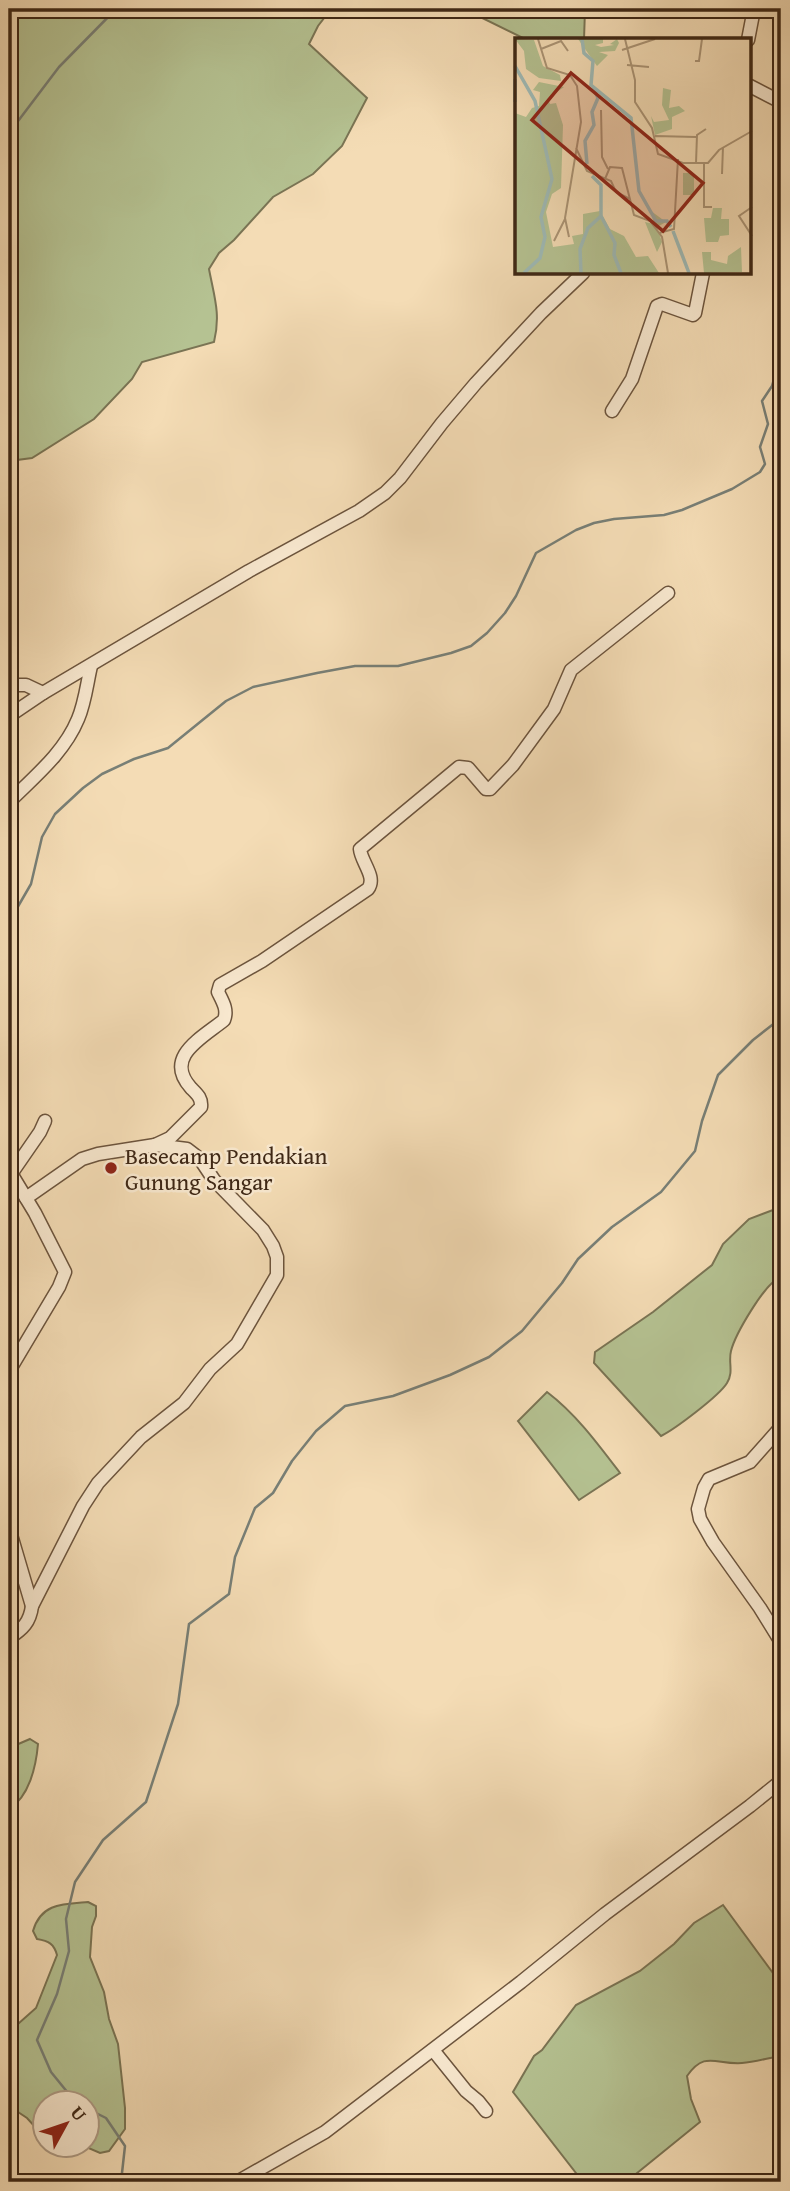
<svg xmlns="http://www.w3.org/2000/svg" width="790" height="2191" font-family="'Gentium Book Plus',serif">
  <rect width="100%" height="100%" fill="#f4dcb5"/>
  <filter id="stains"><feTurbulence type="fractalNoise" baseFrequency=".00286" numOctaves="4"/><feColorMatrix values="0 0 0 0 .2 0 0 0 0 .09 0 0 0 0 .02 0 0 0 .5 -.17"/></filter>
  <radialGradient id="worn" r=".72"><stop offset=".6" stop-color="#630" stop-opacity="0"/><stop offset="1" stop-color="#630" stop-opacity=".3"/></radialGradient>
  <g fill="#b5c292" stroke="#7a7454" stroke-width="2">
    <path d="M9,9h322l-13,17 -9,18 58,54 -25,48 -29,28 -40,23 -39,43 -15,13 -10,16c5,27 12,45 5,73l-72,20 -10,17 -38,40 -62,39 -23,3z"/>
    <path d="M464,9h121l-1,31h-57z"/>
    <path d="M781,1207v70c-16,5 -46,58 -50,74 -3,11 3,21 -4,32 -8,13 -52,46 -66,53l-67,-73 1,-11 58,-40 59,-47 11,-21 26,-25z"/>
    <path d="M547,1392c29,22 51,52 73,81l-41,27 -61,-79z"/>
    <path d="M30,1739l8,5c-2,23 -9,53 -29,65v-61z"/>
    <path d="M88,1902l8,4v10l-4,11 -2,30 14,35 5,27 9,25 7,64v21l-16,22 -9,2 -16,-7h-28h32v-42h-42l-1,34 -18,-20 -18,-12v-74l27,-24 21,-53c-3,-11 -8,-14 -20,-16l-4,-8c8,-28 30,-27 55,-29z"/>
    <path d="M723,1905l58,79v72c-13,2 -26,6 -39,7 -26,2 -37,-13 -55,13l4,23 9,23 -74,60h-43l-70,-90 21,-36 8,-6 34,-45 64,-34 34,-27 20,-21z"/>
  </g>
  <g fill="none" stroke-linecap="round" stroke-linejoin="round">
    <g stroke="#787f76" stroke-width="2.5">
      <path d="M9,133l50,-66 57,-58"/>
      <path d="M9,922l22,-38 11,-47 13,-23 28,-26 19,-14 32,-15 34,-11 58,-47 27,-14 64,-14 38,-7h43l53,-13 20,-7 16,-13 18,-20 11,-17 20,-43 40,-23 18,-7 20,-4 50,-4 18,-5 50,-21 28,-17 5,-8 -5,-17 8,-23 -6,-23 10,-15 4,-14 5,-1"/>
      <path d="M77,2104l-26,-32 -14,-32 20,-46 12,-43 -3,-32 9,-37 28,-42 43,-38 32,-98 11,-80 40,-30 6,-37 20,-49 18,-15 19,-32 24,-30 29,-25 48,-10 57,-21 39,-18 33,-26 40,-48 16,-24 34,-32 49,-35 34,-41 7,-30 16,-46 35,-35 23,-18 5,-8"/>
      <path d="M88,2109l18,9 19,28 -4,36"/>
    </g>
    <g stroke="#6c543d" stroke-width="15">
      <g id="minor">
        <path d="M748,40l6,-31"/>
        <path d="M750,86l31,16"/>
        <path d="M612,411l20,-32 25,-73 5,-2 31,11 2,-2 8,-40"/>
        <path d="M9,685h17l17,8"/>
        <path d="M9,716l34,-23 206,-122 110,-60 26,-18 15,-15 42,-55 34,-40 65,-70 42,-40"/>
        <path d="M9,802c25,-25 55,-49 69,-83 7,-16 9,-36 13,-53"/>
        <path d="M155,1145l15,-7 31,-31c1,-9 -4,-13 -10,-19 -28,-31 11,-50 33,-68 4,-10 -1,-18 -6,-28l2,-7 42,-24 106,-72c9,-12 -7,-27 -8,-40l99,-82 9,1 18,21h4l23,-24 41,-56 17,-39 97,-77"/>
        <path d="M9,1170l26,43 30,59 -6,15 -50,84"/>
        <path d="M11,1174l29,-42 5,-11"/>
        <path d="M781,1427l-31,35 -41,17 -5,9 -6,21 2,10 13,23 47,66 21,34"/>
        <path d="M9,1528l23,78"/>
        <path d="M9,1638c14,-9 21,-16 23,-32l51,-100 15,-23 43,-46 43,-34 26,-34 27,-25 40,-69v-18l-4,-11 -10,-16 -49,-50 -14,-21 -13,-10 -32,-4 -57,9 -16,5 -56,39"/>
        <path d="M433,2050l33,41 12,10 8,10"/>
        <path d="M237,2182l88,-50 196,-150 84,-68 145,-108 31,-25"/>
      </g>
    </g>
    <use href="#minor" stroke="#f8e8cf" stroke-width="12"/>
  </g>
  <circle fill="#8f2418" stroke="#f8e8cf" stroke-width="2.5" cx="111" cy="1168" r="7"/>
  <g text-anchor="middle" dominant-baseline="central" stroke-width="5" stroke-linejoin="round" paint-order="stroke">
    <g font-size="23" fill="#3e2715" stroke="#f8e8cf" text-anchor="start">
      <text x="125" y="1155">Basecamp Pendakian<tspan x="125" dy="26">Gunung Sangar</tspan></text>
    </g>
  </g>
  <g transform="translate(515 38)">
    <rect width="236" height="236" fill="#f4dcb5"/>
    <path d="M0,1l19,1 9,26 17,9 1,6 -22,-3 -13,-9 -2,-18zM63,1h25v4l-8,2 6,2 13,-2 -4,-1 7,-5 2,4 -4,8 -16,1 9,3 -11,11zM24,44l25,5 -16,11 2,6 6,-1 7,22 -2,63 -9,6 -6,18 7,35 21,-3 -2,-8 11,-2v-20l17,-3 10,18 14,7 12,21 12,-1 11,17h-144v-160l11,4 6,-9 7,-2 1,-14 -7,-2zM148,50l8,2 -2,18 10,-2 6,5 -13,6v12l-17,6 -4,-19 3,6 15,-2 -7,-15zM168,135h11v22h-11zM198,170h9l-1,11h8v16l-9,1 -2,6h-12l-2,-24h7zM136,173l15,11 -9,5 5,15 -5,10 -12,-30 9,2zM226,209l1,25 -38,1 -2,-21h9v8l16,4 1,-8z" fill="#b5c292"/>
    <path fill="none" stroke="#9ebab6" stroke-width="3.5" d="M67,1l2,14 9,8 -2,24 40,33 8,73 17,30h11l4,6M0,28l20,35 17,78 -11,38 4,20 -5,21 -16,15M0,41v23M72,126l-2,-23 9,-16 -2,-13 6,-14 -5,-11M86,178l14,27 -1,12 7,18M158,193l16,42M66,235l-1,-24 8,-21 13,-12v-31l-9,-9"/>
    <path fill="none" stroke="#ab9475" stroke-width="2" d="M23,1l9,29 23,7 7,11 4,36 -16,96 4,19M110,1l10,41v22l17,26 6,26 25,9h25l11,-13 33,-19M26,11l20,-8 7,10M107,12l33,-11M180,23h4l3,-22M112,27l22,2M86,72l1,47 6,12M140,98l41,1M61,110l11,23 24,10 5,11 14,7M181,125l1,-28 9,-6M189,126v43h8M207,136l1,-27M90,141l5,-12 12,1 12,47 16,6 12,16 6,36M237,169l-13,9 13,20M144,195l15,-4 4,-70M39,203l11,-22"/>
    <path fill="#8f2418" fill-opacity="0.15" stroke="#8f2418" stroke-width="3.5" d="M56,35l132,110 -40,48 -131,-111z"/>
    <rect width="236" height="236" fill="none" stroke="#3e2715" stroke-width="3.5"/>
  </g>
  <rect width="790" height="2191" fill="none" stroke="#f4dcb5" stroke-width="35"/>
  <rect x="10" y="10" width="769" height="2170" fill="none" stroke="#3e2715" stroke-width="3.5"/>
  <rect x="18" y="18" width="755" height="2156" fill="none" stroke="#3e2715" stroke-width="2"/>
  <g transform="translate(66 2124) rotate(50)"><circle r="33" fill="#f8e8cf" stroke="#ae9b85" stroke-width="2"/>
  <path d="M0-5L12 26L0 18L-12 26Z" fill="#8f2418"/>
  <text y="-10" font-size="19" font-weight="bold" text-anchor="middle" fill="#3e2715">U</text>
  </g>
  <rect width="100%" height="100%" filter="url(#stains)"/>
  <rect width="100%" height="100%" fill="url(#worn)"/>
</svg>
